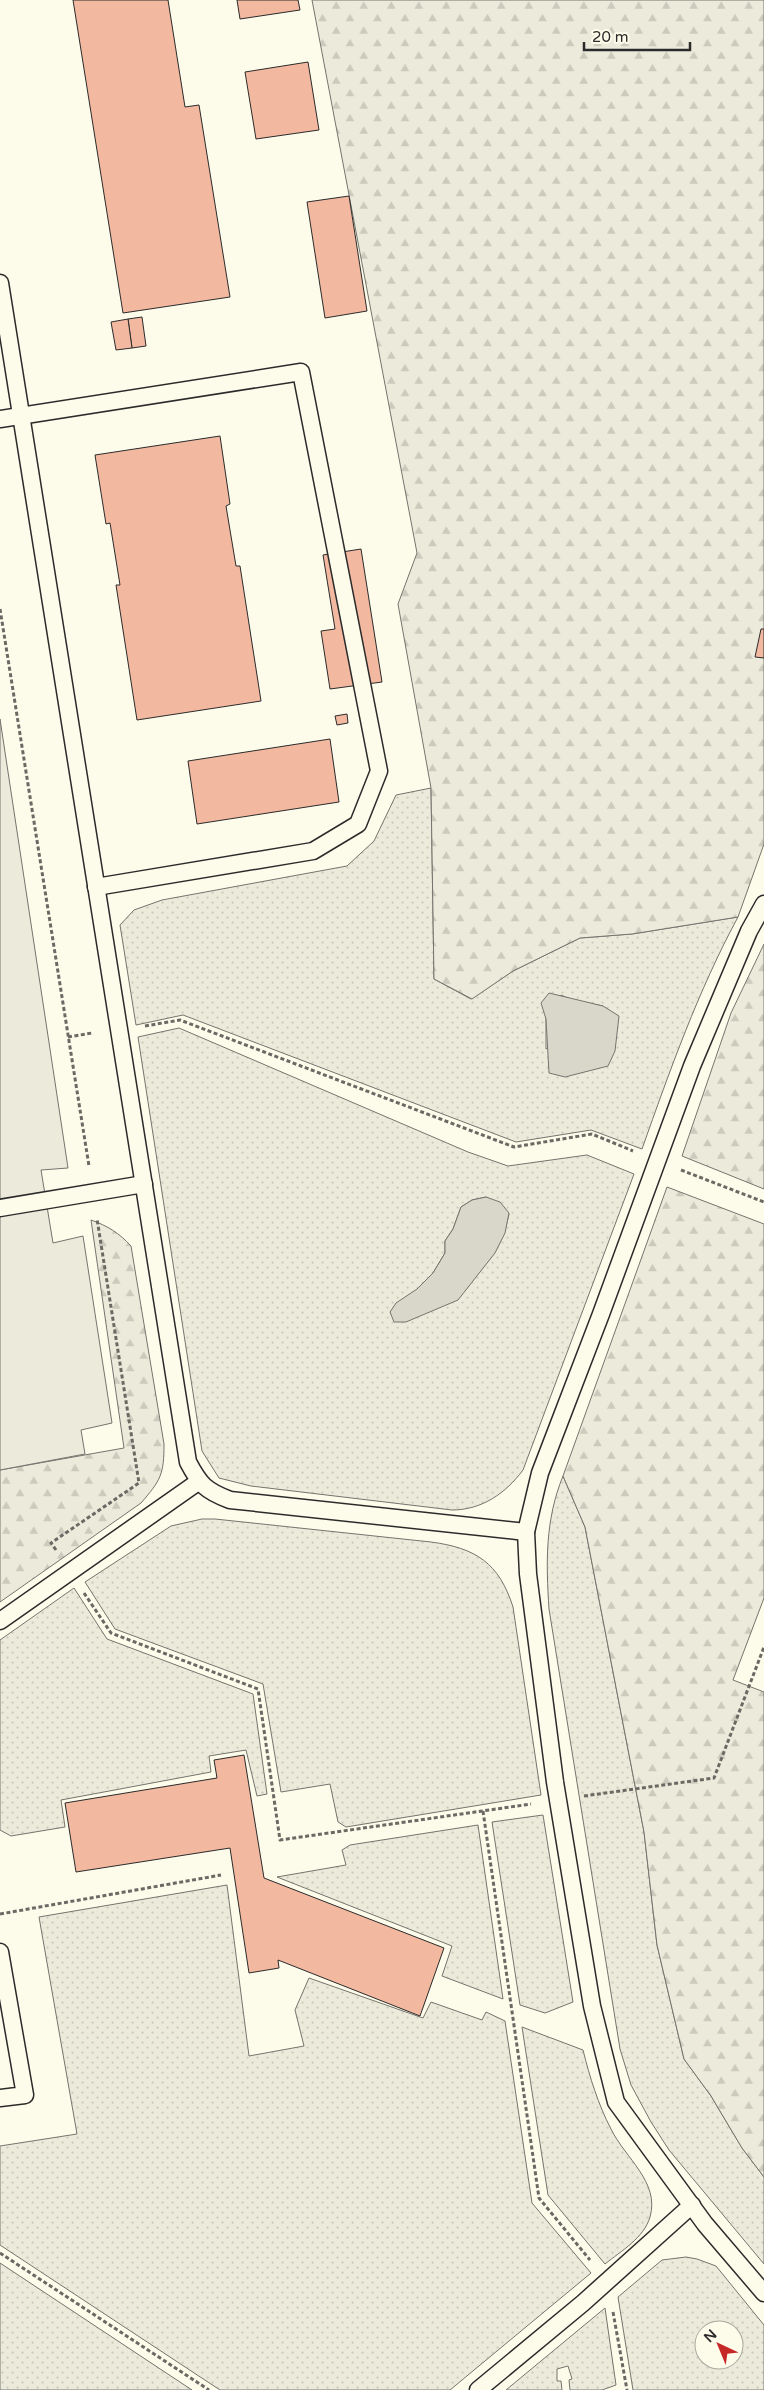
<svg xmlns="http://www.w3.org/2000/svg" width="764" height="2390" font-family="'Varela Round',sans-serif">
  <defs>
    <pattern id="grass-dots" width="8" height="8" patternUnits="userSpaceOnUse" patternTransform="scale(1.25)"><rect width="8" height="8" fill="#ecebdb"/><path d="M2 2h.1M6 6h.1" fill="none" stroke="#cbcabc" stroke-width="1.8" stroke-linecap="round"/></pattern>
    <pattern id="forest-firs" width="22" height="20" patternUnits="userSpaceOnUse" patternTransform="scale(1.25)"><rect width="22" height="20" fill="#ecebdb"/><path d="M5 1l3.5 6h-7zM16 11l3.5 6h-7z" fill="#cbcabc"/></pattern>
  </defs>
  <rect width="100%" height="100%" fill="#fdfbea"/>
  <g fill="url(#grass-dots)" stroke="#74746e" fill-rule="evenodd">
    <path d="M431,788l3,191 37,20 42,-28 67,-33 52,-4 106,-17c-40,74 -68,153 -96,232l-51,-19 -75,12 -333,-127 -47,10 -16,-100 14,-15 28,-10 185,-34 27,-25 22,-46zM561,995l11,5 31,6 -57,43v-30z"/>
    <path d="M179,1028l289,124 40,14 79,-11 47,19 -111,296c-17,23 -41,40 -71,40l-201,-24 -32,-8 -17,-27 -64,-414zM486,1197l23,17c-9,43 -28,52 -51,85l-41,-10 16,-16 12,-20v-12l8,-12 8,-22 11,-7z"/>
    <path d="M563,1476l22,51 59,305 13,113 27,114 27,37 31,52 22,29v87l-95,-114 -18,-28 -20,-37 -11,-36 -71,-440c-3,-46 -4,-89 14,-133z"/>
    <path d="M202,1519h13l216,23c45,6 68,21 82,65l28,188 -195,32 -8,-5 -8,-38 -49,8 -18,-108 -148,-55 -30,-47 86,-56z"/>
    <path d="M74,1588l33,51 146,55 14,100 -10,2 -11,-46 -37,6 2,16 -150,28 4,27 -54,9 -11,-6v-190z"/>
    <path d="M543,1815l30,187 -28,11 -25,-8 -28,-183z"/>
    <path d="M478,1825l25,174 -61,-23 10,-30 -175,-69 69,-12 -4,-15 8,-5z"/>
    <path d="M227,1885l22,171 55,-10 -9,-36 14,-32 114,40 8,-16 51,18 4,-8 19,9 27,182 59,70 -141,117h-230l-220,-145v-99l77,-12 -38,-217z"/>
    <path d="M522,2027l61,23c7,28 15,54 28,79 14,29 49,53 39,88 -6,21 -29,34 -45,47l-57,-69z"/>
    <path d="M686,2257l11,2 19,7 48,59v65h-131l-15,-93 44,-37zM704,2330h30v30h-30z"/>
    <path d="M0,2263l192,127h-192z"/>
    <path d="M605,2308l11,77 -14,5h-32l-1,-10 3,-1 -4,-13 -11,3v12h4l1,9h-56z"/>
  </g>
  <g fill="url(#forest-firs)" stroke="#74746e">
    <path d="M312,0h452v844l-26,73 -106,17 -52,4 -67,33 -41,28 -38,-20 -3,-191 -33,-184 19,-51z"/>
    <path d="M764,944v245l-82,-33 49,-143z"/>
    <path d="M667,1187l97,37v374l-31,82 31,12v485l-22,-29 -31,-52 -27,-37 -27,-114 -13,-113 -59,-305 -22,-51z"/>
    <path d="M91,1220c17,6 28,13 40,26l33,198c0,30 -3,36 -23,59l-141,99v-132l124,-22z"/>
  </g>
  <path fill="#eceadb" stroke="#74746e" d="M0,719l68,449 -27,2 12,73 30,-7 29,187 -31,7 4,24 -85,16z"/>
  <g fill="#d8d7c9" stroke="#74746e">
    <path d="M549,993l54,13 16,10 -4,35 -7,15 -43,11 -16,-4 -3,-54 -5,-16z"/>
    <path d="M486,1197l14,5 9,11 -4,20 -10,20 -37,47 -52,22h-12l-4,-10 6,-9 21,-14 16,-16 12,-20v-12l8,-12 8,-22 11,-7z"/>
  </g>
  <g fill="#f2b8a0" stroke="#2b2b2b">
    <path d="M73,0h95l17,107 14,-2 31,192 -107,16z"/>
    <path d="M237,0h61l2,10 -60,9z"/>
    <path d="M308,62l11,68 -63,9 -11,-67z"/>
    <path d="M349,196l18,115 -42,7 -18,-116z"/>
    <path d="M142,317l4,29 -14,2 -4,-29z"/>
    <path d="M128,319l4,29 -16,2 -5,-28z"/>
    <path d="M220,436l10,68 -4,2 10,60h4l21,135 -124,19 -21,-135h4l-10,-62 -4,1 -11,-69z"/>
    <path d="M361,549l21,133 -52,7 -9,-58 14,-2 -12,-74z"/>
    <path d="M761,629h3v29l-9,-1z"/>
    <path d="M347,714l1,9 -11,2 -2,-9z"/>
    <path d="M330,739l9,63 -142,22 -9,-63z"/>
    <path d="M244,1755l20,123 180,70 -24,68 -142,-56 1,8 -30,5 -19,-125 -154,24 -11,-69 152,-25 -3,-18z"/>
  </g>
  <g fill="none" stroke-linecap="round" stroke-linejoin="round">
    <g stroke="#2b2b2b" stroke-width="19">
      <g id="lane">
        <path d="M0,283l188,1179c12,23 18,29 42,38l296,32"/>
        <path d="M0,419l301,-47 78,399 -21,53 -45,27 -217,36"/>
        <path d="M764,904l-15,27 -57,135 -91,248 -61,159 -14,59 2,42 27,208 37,224 24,96 89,122 59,69"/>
        <path d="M0,1208l144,-24"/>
        <path d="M0,1621l198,-139"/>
        <path d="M0,1952l25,143 -25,3"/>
        <path d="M478,2390l105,-87 109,-98"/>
      </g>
    </g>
    <g stroke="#6a6964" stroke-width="3" stroke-dasharray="4 2.5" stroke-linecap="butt">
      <path d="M0,609l89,557"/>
      <path d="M145,1026l35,-6 334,127 78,-13 41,17"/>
      <path d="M68,1037l24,-4"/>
      <path d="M681,1170l83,32"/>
      <path d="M56,1550l-5,-7 88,-60 -42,-264"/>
      <path d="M84,1593l27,40 147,56 22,151 251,-36"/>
      <path d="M584,1796l130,-18 50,-131"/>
      <path d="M483,1811l56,387 51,62"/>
      <path d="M0,1914l221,-39"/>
      <path d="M0,2253l209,137"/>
      <path d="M613,2312l14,78"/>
    </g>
    <use href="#lane" stroke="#fdfbea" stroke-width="16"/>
  </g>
  <g transform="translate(719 2345) rotate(316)"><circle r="24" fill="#fdfbea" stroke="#a9a89e"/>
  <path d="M0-4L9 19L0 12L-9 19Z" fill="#c62828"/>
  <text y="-8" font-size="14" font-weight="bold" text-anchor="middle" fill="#2b2b2b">N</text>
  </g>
  <path d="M584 42v8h106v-8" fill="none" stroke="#2b2b2b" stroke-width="2.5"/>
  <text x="592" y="42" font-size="15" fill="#2b2b2b" stroke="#fdfbea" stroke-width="4" paint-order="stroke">20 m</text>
</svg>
